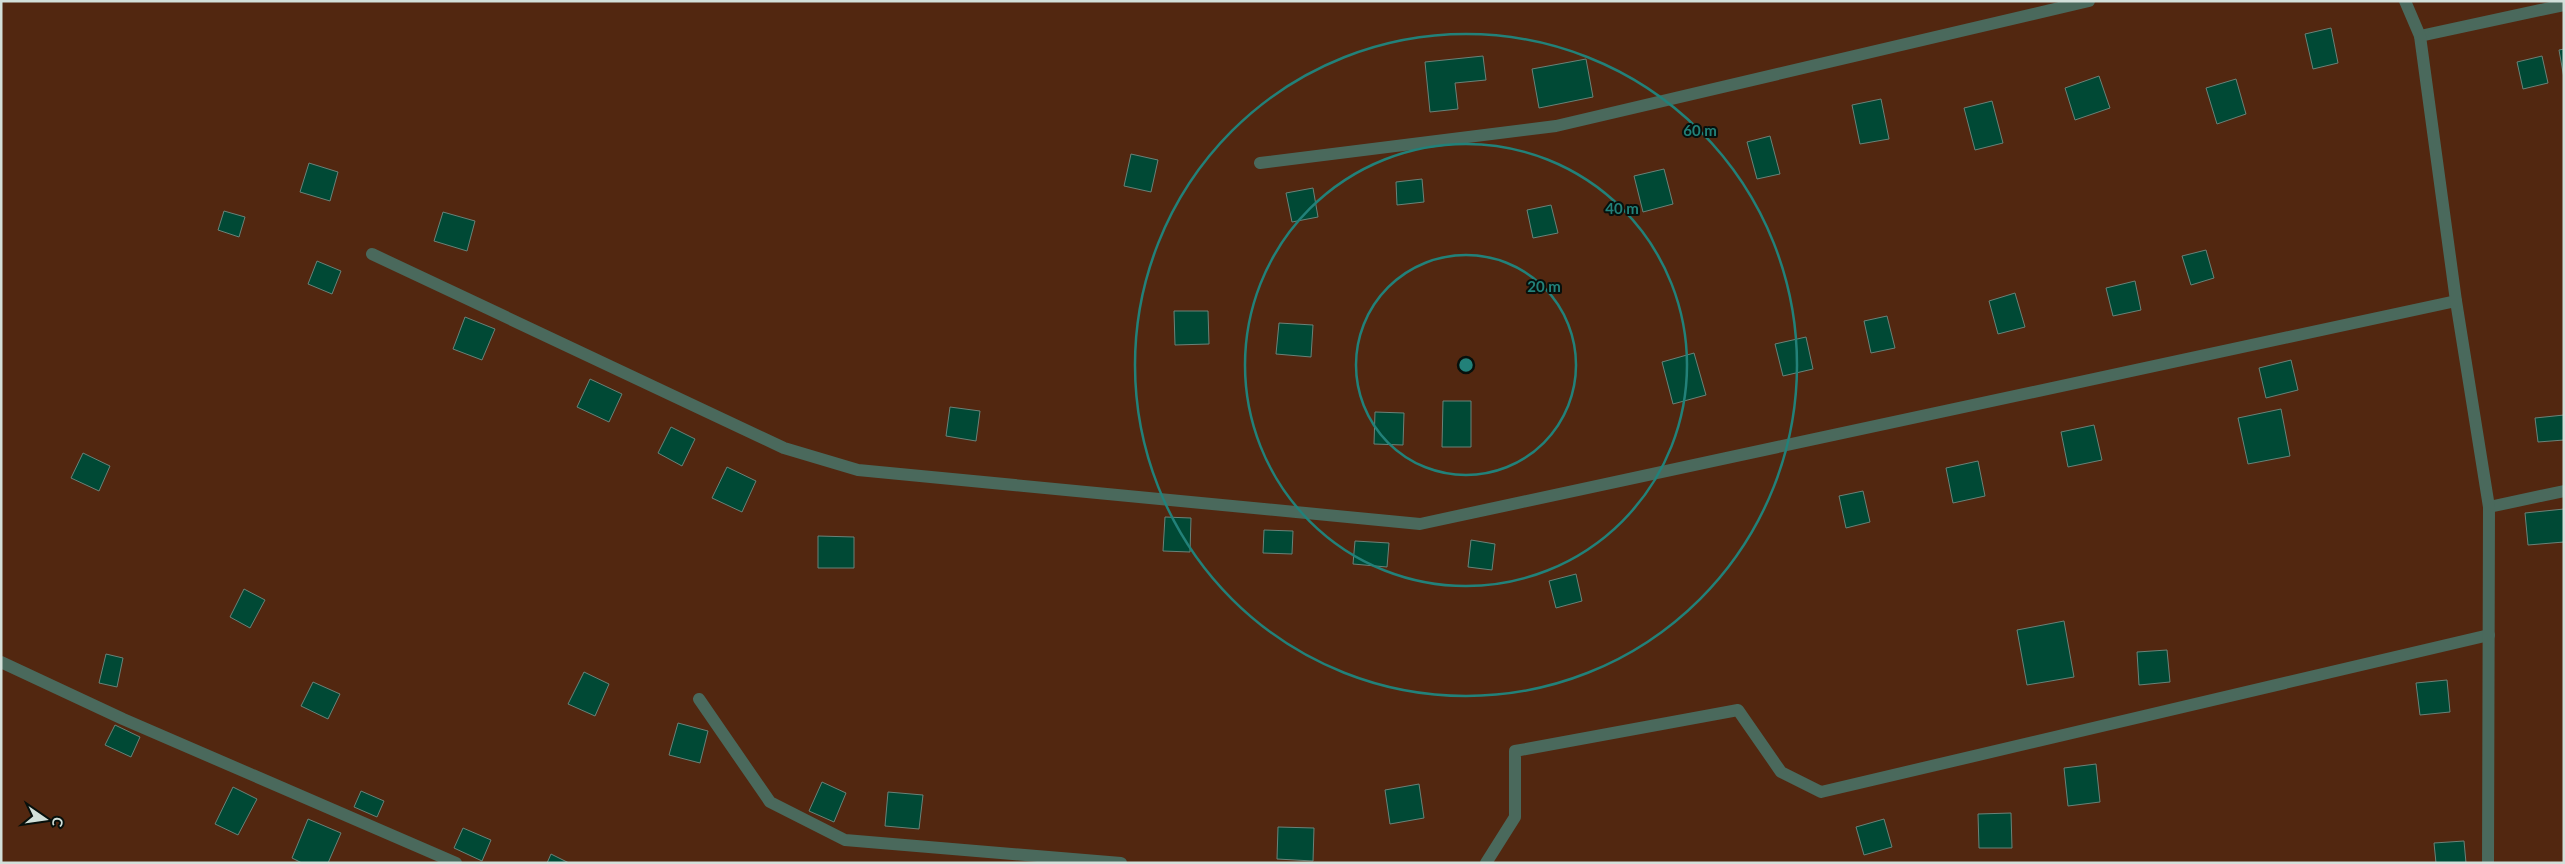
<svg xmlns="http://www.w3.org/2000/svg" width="2565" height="864" font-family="Lato,sans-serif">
  <rect width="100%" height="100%" fill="#142a21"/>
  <rect fill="#522710" x="1" y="1" width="2563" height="862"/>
  <g fill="#004935" stroke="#698278">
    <path d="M2331,28l7,35 -25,6 -8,-35z"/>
    <path d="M2564,49v29l-5,-28z"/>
    <path d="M1483,56l3,24 -31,3 3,26 -28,3 -5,-50z"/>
    <path d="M2542,56l6,27 -25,6 -6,-27z"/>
    <path d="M1586,59l7,38 -54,11 -7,-39z"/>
    <path d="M2099,76l11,32 -35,12 -10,-32z"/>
    <path d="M2236,79l10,35 -29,10 -11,-36z"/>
    <path d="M1881,99l8,40 -29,5 -8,-39z"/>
    <path d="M1992,101l11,42 -28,7 -11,-42z"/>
    <path d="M1770,136l10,38 -23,5 -10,-37z"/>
    <path d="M1131,154l27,6 -7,32 -27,-6z"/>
    <path d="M309,163l29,9 -8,29 -30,-9z"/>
    <path d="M1664,169l9,35 -30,8 -9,-36z"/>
    <path d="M1422,179l2,23 -27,3 -1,-23z"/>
    <path d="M1313,188l5,29 -26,5 -6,-29z"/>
    <path d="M1551,205l7,28 -25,5 -6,-28z"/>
    <path d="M224,211l21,6 -6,20 -21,-7z"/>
    <path d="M443,212l32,9 -8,30 -33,-10z"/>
    <path d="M2206,250l8,28 -23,7 -9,-29z"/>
    <path d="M317,261l24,10 -9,23 -24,-10z"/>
    <path d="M2135,281l6,29 -28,6 -7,-28z"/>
    <path d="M2015,293l10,34 -27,7 -9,-33z"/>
    <path d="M1174,311h34l1,33 -34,1z"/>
    <path d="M1887,316l8,32 -24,5 -7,-32z"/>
    <path d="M465,317l30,12 -13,31 -29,-11z"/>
    <path d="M1279,323l34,2 -2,32 -35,-3z"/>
    <path d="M1806,337l7,32 -30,7 -8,-32z"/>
    <path d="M1694,353l12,42 -33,9 -11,-42z"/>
    <path d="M2291,360l7,30 -32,8 -7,-30z"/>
    <path d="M590,379l32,15 -13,28 -32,-15z"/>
    <path d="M1443,401h28v46h-29z"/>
    <path d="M950,407l30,4 -4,30 -30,-5z"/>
    <path d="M2281,409l9,47 -42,8 -10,-46z"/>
    <path d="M1375,412l29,1 -1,32 -29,-1z"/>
    <path d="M2564,415v25l-26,2 -3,-24z"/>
    <path d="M2094,425l8,35 -34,7 -7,-35z"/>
    <path d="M671,427l24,12 -13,27 -24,-13z"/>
    <path d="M83,453l27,13 -11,25 -28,-13z"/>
    <path d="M1978,461l7,35 -32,7 -7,-35z"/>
    <path d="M727,467l29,14 -14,31 -30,-14z"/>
    <path d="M1863,491l7,31 -24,6 -7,-32z"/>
    <path d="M2564,509v33l-36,3 -3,-32z"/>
    <path d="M1165,517l26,1 -1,34 -27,-1z"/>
    <path d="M1264,530l29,1 -1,23 -29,-1z"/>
    <path d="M818,536l36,1v31h-36z"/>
    <path d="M1471,540l24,4 -3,26 -24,-3z"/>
    <path d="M1355,541l34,2 -2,24 -34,-3z"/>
    <path d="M1576,574l6,27 -26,7 -7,-27z"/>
    <path d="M244,589l21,11 -15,28 -20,-11z"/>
    <path d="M2064,621l10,56 -47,8 -10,-55z"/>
    <path d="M2167,650l3,32 -31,3 -2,-33z"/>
    <path d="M106,654l17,4 -6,29 -18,-4z"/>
    <path d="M584,672l25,12 -14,32 -27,-12z"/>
    <path d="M2447,680l3,32 -30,3 -4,-32z"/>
    <path d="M313,682l27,12 -12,25 -27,-13z"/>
    <path d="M678,723l30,8 -8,32 -31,-8z"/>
    <path d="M115,725l25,12 -9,20 -26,-12z"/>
    <path d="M2096,764l4,38 -32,4 -4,-38z"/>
    <path d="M822,782l24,11 -12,29 -25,-11z"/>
    <path d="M1419,784l5,34 -34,6 -5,-34z"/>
    <path d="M233,787l24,12 -19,36 -23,-11z"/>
    <path d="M361,791l23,10 -7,16 -23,-10z"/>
    <path d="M888,792l35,3 -4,34 -34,-3z"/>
    <path d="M2011,813l1,35h-33l-1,-34z"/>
    <path d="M308,819l33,14 -13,30h-26l-10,-5z"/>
    <path d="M1884,819l8,28 -28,8 -8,-28z"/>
    <path d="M1278,827l36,1 -1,33 -36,-2z"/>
    <path d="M463,828l28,12 -9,21 -28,-13z"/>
    <path d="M2464,841l2,22h-30l-2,-20z"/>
    <path d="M551,854l18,9h-22z"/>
  </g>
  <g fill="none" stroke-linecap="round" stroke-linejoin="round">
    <g stroke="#4a695c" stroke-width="12">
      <path d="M2420,36l144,-31"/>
      <path d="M1260,163l296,-37 533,-125"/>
      <path d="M372,254l412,194 74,22 562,54 1036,-223"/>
      <path d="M2489,507l75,-16"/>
      <path d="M1,662l122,57 333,144"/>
      <path d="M699,699l71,103 75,38 276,23"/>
      <path d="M1486,863l29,-46v-66l223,-41 43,62 40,20 668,-157"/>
    </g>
    <path stroke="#4a695c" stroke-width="12" d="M2405,1l15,35 36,265 33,206 -1,356"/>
  </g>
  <g fill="none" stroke="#228179" stroke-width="2.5">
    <circle cx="1466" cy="365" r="110"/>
    <circle cx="1466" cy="365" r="221"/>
    <circle cx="1466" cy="365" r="331"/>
  </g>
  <circle cx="1466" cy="365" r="8" fill="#228179" stroke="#07100c" stroke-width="2.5"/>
  <g font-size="15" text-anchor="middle" font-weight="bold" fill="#228179" stroke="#07100c" stroke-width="4" stroke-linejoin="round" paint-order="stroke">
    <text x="1700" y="136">60 m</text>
    <text x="1622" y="214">40 m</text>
    <text x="1544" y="292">20 m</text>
  </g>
  <rect width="2565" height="864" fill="none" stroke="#d2e0da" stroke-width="5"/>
  <g transform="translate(45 819) rotate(103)" stroke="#07100c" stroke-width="4" paint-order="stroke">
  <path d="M0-4L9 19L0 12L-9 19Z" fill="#d2e0da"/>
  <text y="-8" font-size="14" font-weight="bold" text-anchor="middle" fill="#d2e0da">С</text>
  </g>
</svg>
